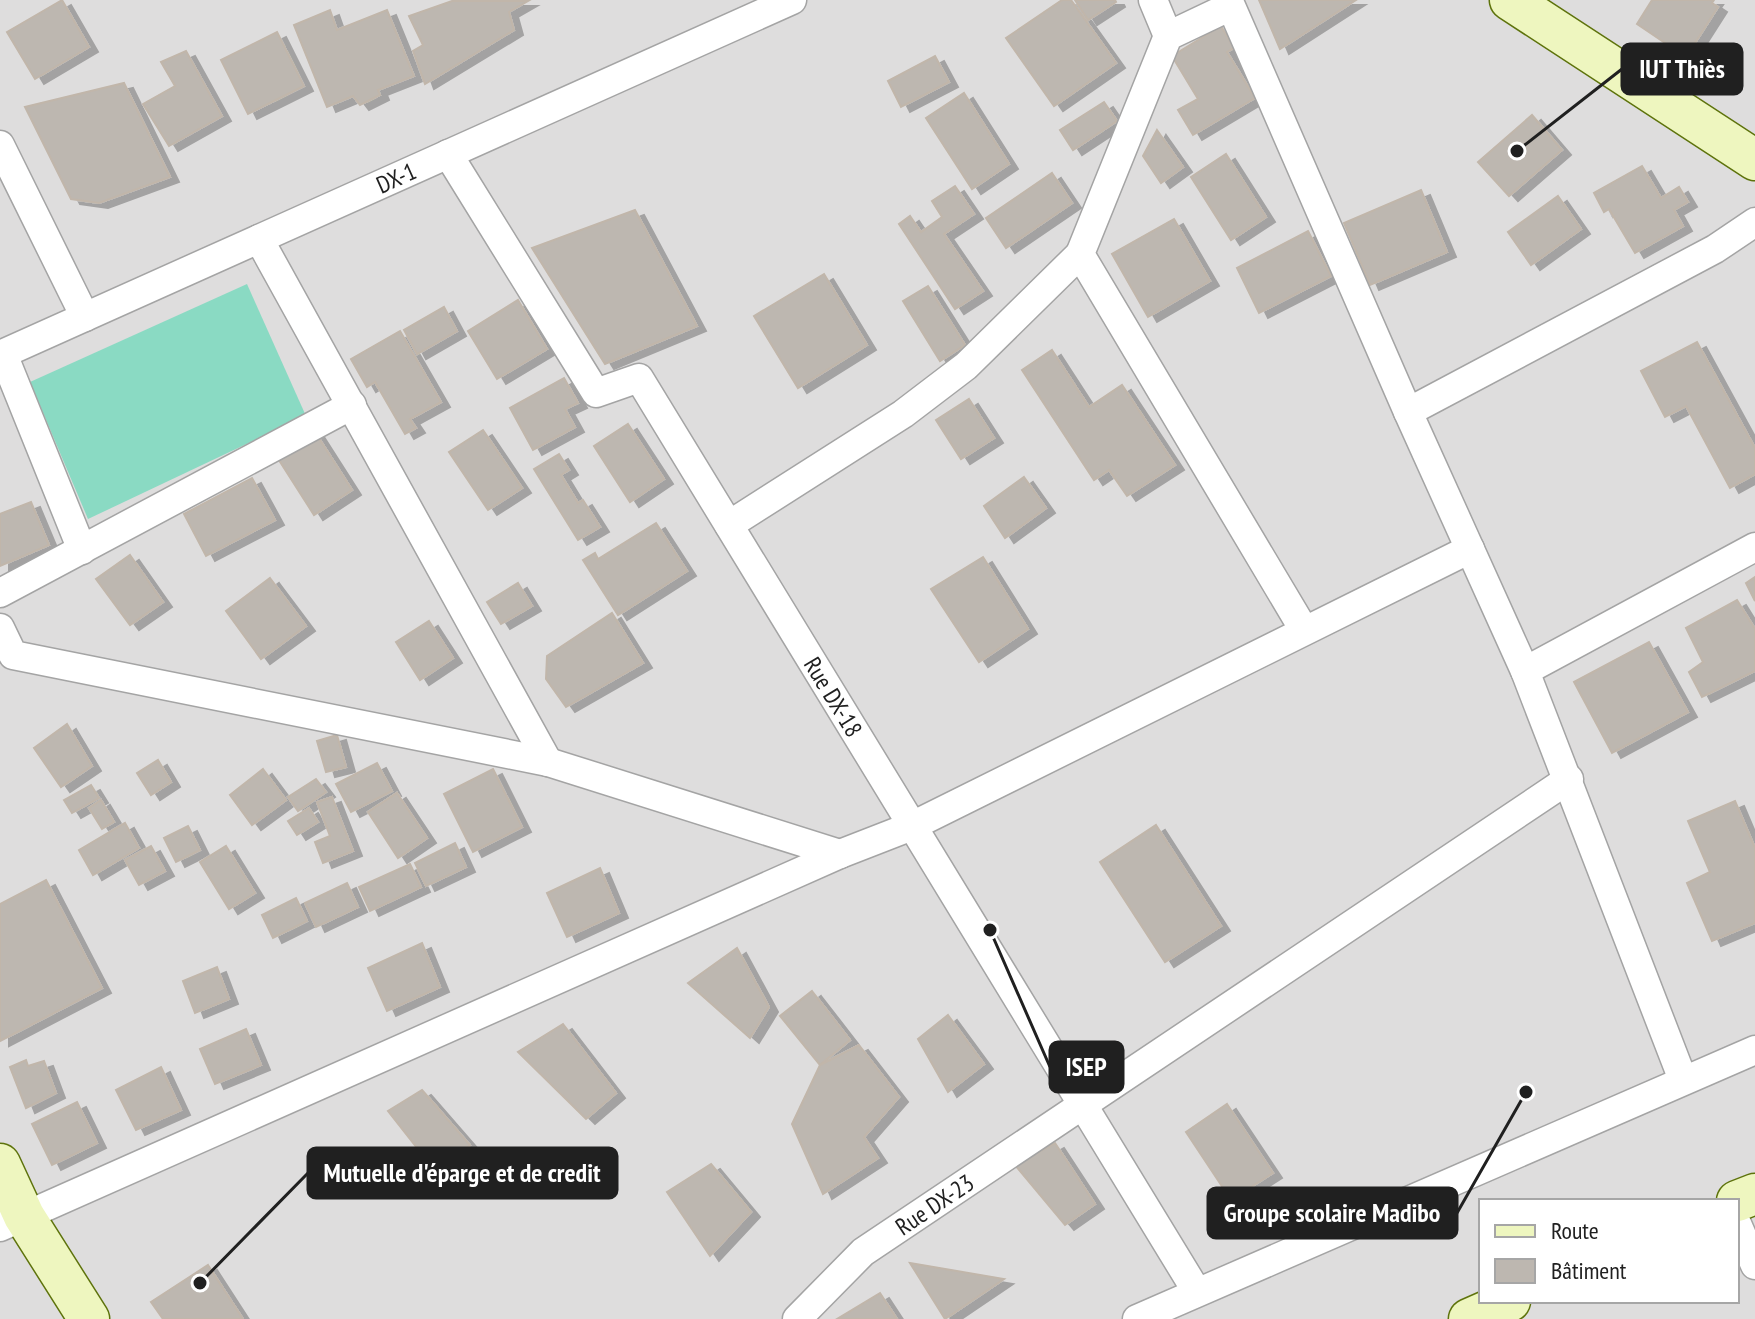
<svg xmlns="http://www.w3.org/2000/svg" width="1755" height="1319" font-family="'PT Sans Narrow',sans-serif">
  <defs>
    <filter id="shadow"><feDropShadow dx="9" dy="5" stdDeviation="0" flood-color="#0004"/></filter>
  </defs>
  <rect width="100%" height="100%" fill="#f0eee7"/>
  <path fill="#dedddd" fill-rule="evenodd" d="M0,0h1755v1319h-1755zM1481,1201h256v100h-256z"/>
  <path fill="#8adac3" d="M247,284l59,132 -218,103 -58,-137z"/>
  <g fill="#bdb7b0" stroke="#c1b6aa" stroke-width="2" filter="url(#shadow)">
    <path d="M62,0l27,47 -54,32 -28,-47z"/>
    <path d="M1062,0h9l45,63 -62,43 -48,-68z"/>
    <path d="M1075,0h40l1,2 -28,18z"/>
    <path d="M1259,0h97l-76,49z"/>
    <path d="M1652,0h62l-2,3 6,4 -32,50 -49,-33z"/>
    <path d="M452,1h76l-19,11 5,18 -89,54 -12,-33 10,-6 -14,-29z"/>
    <path d="M330,10l7,20 50,-20 27,66 -36,14 2,5 -20,10 -7,-9 -26,11 -33,-82z"/>
    <path d="M1221,26l13,22 -7,4 28,46 -62,37 -15,-25 20,-11 -26,-43z"/>
    <path d="M277,32l27,54 -56,28 -27,-54z"/>
    <path d="M186,51l36,65 -53,30 -26,-42 32,-18 -14,-24z"/>
    <path d="M935,56l14,26 -48,25 -13,-26z"/>
    <path d="M124,83l46,94 -71,26 -28,-4 -46,-92z"/>
    <path d="M964,93l45,71 -37,25 -46,-71z"/>
    <path d="M1104,102l13,19 -44,29 -13,-20z"/>
    <path d="M1532,115l30,35 -53,46 -31,-34z"/>
    <path d="M1157,130l26,37 -22,16 -18,-27z"/>
    <path d="M1226,154l40,63 -35,23 -40,-63z"/>
    <path d="M1642,166l19,32 18,-11 9,15 -14,8 9,16 -48,27 -26,-44 -5,3 -10,-19z"/>
    <path d="M1052,173l20,30 -66,45 -20,-30z"/>
    <path d="M955,186l19,28 -30,20 39,57 -28,18 -56,-85 11,-8 11,16 21,-15 -10,-16z"/>
    <path d="M1421,190l26,62 -77,33 -26,-62z"/>
    <path d="M1558,196l23,33 -50,36 -23,-33z"/>
    <path d="M635,210l62,116 -92,38 -73,-116z"/>
    <path d="M1174,219l36,62 -62,36 -36,-63z"/>
    <path d="M1308,231l23,45 -72,37 -22,-45z"/>
    <path d="M824,274l43,71 -69,43 -44,-72z"/>
    <path d="M928,286l37,59 -25,16 -37,-60z"/>
    <path d="M518,300l29,49 -50,30 -29,-48z"/>
    <path d="M444,307l13,24 -40,23 -13,-24z"/>
    <path d="M400,331l41,71 -31,17 6,9 -11,6 -30,-52 -8,5 -16,-28z"/>
    <path d="M1697,342l58,106v26l-25,14 -44,-82 -21,11 -24,-46z"/>
    <path d="M1052,350l37,57 33,-22 53,80 -48,31 -18,-26 -15,10 -72,-110z"/>
    <path d="M564,378l14,25 -13,6 10,18 -42,23 -23,-42z"/>
    <path d="M969,399l25,39 -33,21 -25,-39z"/>
    <path d="M628,424l36,55 -34,23 -36,-56z"/>
    <path d="M483,430l39,58 -34,22 -39,-58z"/>
    <path d="M315,432l37,58 -38,25 -37,-58z"/>
    <path d="M559,454l10,16 -8,5 17,28 5,-3 17,27 -22,13 -44,-71z"/>
    <path d="M1024,477l22,31 -41,30 -21,-32z"/>
    <path d="M252,478l23,42 -69,36 -22,-42z"/>
    <path d="M31,502l18,43 -49,21v-52z"/>
    <path d="M656,523l31,48 -69,44 -35,-55 12,-7 3,6z"/>
    <path d="M130,555l33,47 -33,23 -34,-46z"/>
    <path d="M983,557l45,72 -49,33 -48,-73z"/>
    <path d="M1755,577v24l-9,-18z"/>
    <path d="M270,578l36,48 -45,33 -35,-48z"/>
    <path d="M518,583l14,23 -31,18 -14,-22z"/>
    <path d="M1737,600l18,29v42l-53,26 -13,-25 14,-10 -17,-34z"/>
    <path d="M612,613l31,50 -77,44 -20,-28 1,-23z"/>
    <path d="M429,621l24,37 -33,22 -24,-38z"/>
    <path d="M1649,642l39,70 -76,41 -38,-71z"/>
    <path d="M67,724l25,42 -31,21 -27,-39z"/>
    <path d="M337,735l9,32 -20,5 -9,-31z"/>
    <path d="M158,760l13,22 -20,13 -14,-22z"/>
    <path d="M377,763l15,28 -41,21 -15,-28z"/>
    <path d="M263,769l23,31 -34,25 -22,-30z"/>
    <path d="M493,769l29,58 -49,25 -29,-58z"/>
    <path d="M316,779l10,13 -28,19 -10,-14z"/>
    <path d="M91,785l8,13 -27,15 -8,-13z"/>
    <path d="M397,793l30,45 -29,20 -30,-46z"/>
    <path d="M332,797l21,54 -30,12 -8,-21 15,-6 -13,-34z"/>
    <path d="M101,800l13,22 -12,7 -13,-21z"/>
    <path d="M1735,801l20,47v75l-43,18 -25,-58 23,-11 -22,-51z"/>
    <path d="M309,808l9,14 -21,13 -9,-14z"/>
    <path d="M125,823l14,25 -46,27 -14,-25z"/>
    <path d="M1156,825l65,101 -56,36 -65,-100z"/>
    <path d="M188,826l12,24 -24,12 -12,-24z"/>
    <path d="M455,843l11,24 -40,19 -11,-23z"/>
    <path d="M151,846l14,25 -26,14 -14,-25z"/>
    <path d="M226,846l29,47 -26,16 -29,-47z"/>
    <path d="M410,864l11,23 -51,24 -11,-24z"/>
    <path d="M600,868l19,45 -52,24 -20,-44z"/>
    <path d="M46,880l56,108 -102,53v-137z"/>
    <path d="M347,883l11,24 -42,20 -11,-24z"/>
    <path d="M296,898l11,23 -34,17 -11,-23z"/>
    <path d="M422,943l18,44 -53,24 -19,-43z"/>
    <path d="M737,948l32,59 -19,31 -62,-55z"/>
    <path d="M217,967l12,32 -34,14 -12,-32z"/>
    <path d="M812,991l38,49 -30,25 -40,-49z"/>
    <path d="M948,1015l36,49 -36,28 -30,-53z"/>
    <path d="M563,1024l53,69 -30,26 -68,-67z"/>
    <path d="M246,1029l15,36 -46,19 -15,-35z"/>
    <path d="M859,1045l40,52 -35,40 14,21 -55,36 -31,-70 28,-59z"/>
    <path d="M26,1060l2,6 16,-5 12,32 -30,15 -16,-41z"/>
    <path d="M161,1067l20,43 -45,20 -20,-40z"/>
    <path d="M422,1090l48,55 -34,27 -48,-61z"/>
    <path d="M77,1102l20,41 -45,22 -20,-41z"/>
    <path d="M1227,1104l46,69 -42,27 -45,-68z"/>
    <path d="M1055,1143l40,61 -30,21 -50,-60z"/>
    <path d="M711,1164l40,48 -41,44 -43,-64z"/>
    <path d="M910,1263l94,16 -59,40z"/>
    <path d="M208,1265l35,54h-80l-12,-17z"/>
    <path d="M880,1293l17,26h-60z"/>
  </g>
  <g fill="none" stroke-linecap="round" stroke-linejoin="round">
    <g stroke="#a4a4a4" stroke-width="31">
      <g id="street">
        <path d="M1153,0l15,36"/>
        <path d="M0,145l85,172"/>
        <path id="s1" d="M448,154l148,239 43,-15 558,914"/>
        <path d="M259,239l289,523"/>
        <path d="M3,354l79,196"/>
        <path id="s2" d="M0,355l792,-355"/>
        <path d="M1408,412l307,-163 40,-27"/>
        <path d="M729,525l174,-111 63,-48 114,-112"/>
        <path d="M0,593l352,-188"/>
        <path d="M0,628l13,27 535,107 292,92"/>
        <path d="M1304,630l-224,-376 88,-218 63,-30 177,406 117,259 158,409"/>
        <path d="M1525,671l230,-124"/>
        <path d="M1737,1224l18,41"/>
        <path d="M0,1227l840,-373 72,-28 558,-277"/>
        <path id="s3" d="M797,1319l66,-67 706,-473"/>
        <path d="M1137,1319l618,-269"/>
      </g>
    </g>
    <g stroke="#5e730c" stroke-width="43">
      <g id="secondary">
        <path d="M1510,0l245,160"/>
        <path d="M0,1164l24,52 65,103"/>
        <path d="M1737,1201l18,-7"/>
        <path d="M1469,1319l41,-18"/>
      </g>
    </g>
    <use href="#street" stroke="#fff" stroke-width="28"/>
    <use href="#secondary" stroke="#eef6bf" stroke-width="40"/>
  </g>
  <g text-anchor="middle" dominant-baseline="central" stroke-width="6" stroke-linejoin="round" paint-order="stroke">
    <g font-size="24" fill="#202020" stroke="#fff">
      <text stroke="none"><textPath href="#s2" startOffset="434">DX-1</textPath></text>
      <text stroke="none"><textPath href="#s1" startOffset="700">Rue DX-18</textPath></text>
      <text stroke="none"><textPath href="#s3" startOffset="180">Rue DX-23</textPath></text>
    </g>
  </g>
  <path fill="none" stroke="#202020" stroke-width="3" d="M1517 151L1622 69M990 930L1050 1067M200 1283L308 1173M1526 1092L1457 1213"/>
  <g fill="#202020" stroke="#fff" stroke-width="3">
    <circle cx="1517" cy="151" r="8"/>
    <circle cx="990" cy="930" r="8"/>
    <circle cx="200" cy="1283" r="8"/>
    <circle cx="1526" cy="1092" r="8"/>
  </g>
  <g fill="#202020" stroke="#202020" stroke-width="3">
    <rect x="1622" y="44" width="120" height="50" rx="8"/>
    <rect x="1050" y="1042" width="73" height="50" rx="8"/>
    <rect x="308" y="1148" width="309" height="50" rx="8"/>
    <rect x="1208" y="1188" width="249" height="50" rx="8"/>
  </g>
  <g font-size="26" text-anchor="middle" font-weight="bold" fill="#fff">
    <text x="1682" y="78">IUT Thiès</text>
    <text x="1086" y="1076">ISEP</text>
    <text x="462" y="1182">Mutuelle d'éparge et de credit</text>
    <text x="1332" y="1222">Groupe scolaire Madibo</text>
  </g>
  <rect x="1479" y="1199" width="260" height="104" fill="#ffffff" stroke="#a6a6a6" stroke-width="2"/>
  <rect x="1495" y="1225" width="40" height="12" fill="#eef6bf" stroke="#a6a6a6" stroke-width="2"/>
  <text x="1551" y="1239" font-size="24" fill="#202020">Route</text>
  <rect x="1495" y="1259" width="40" height="24" fill="#bdb7b0" stroke="#a6a6a6" stroke-width="2"/>
  <text x="1551" y="1279" font-size="24" fill="#202020">Bâtiment</text>
</svg>
